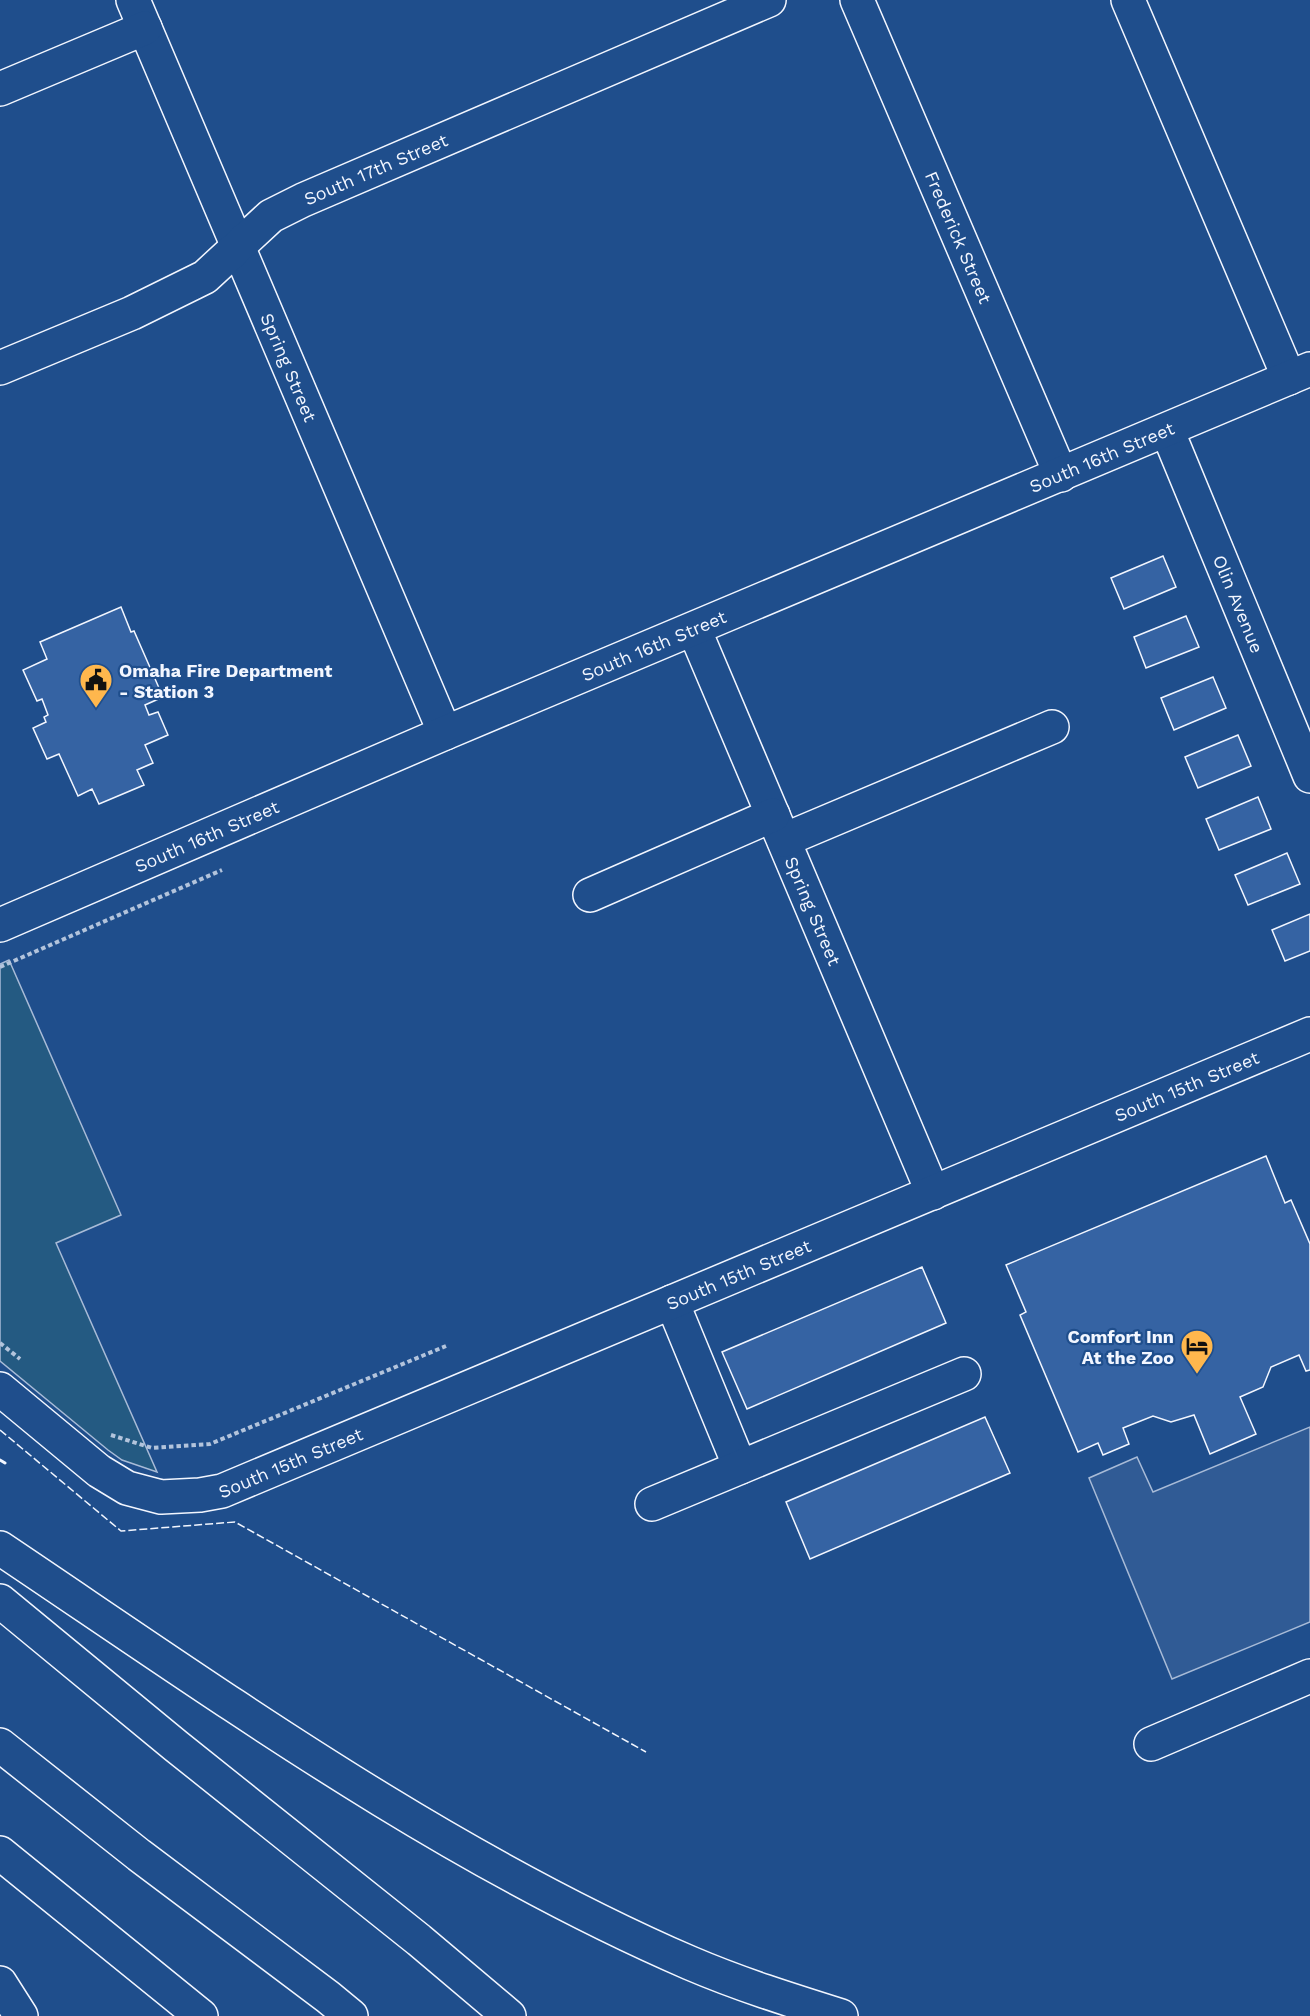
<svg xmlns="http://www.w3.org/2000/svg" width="1310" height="2016" font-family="'Work Sans',sans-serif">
  <rect width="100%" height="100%" fill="#1f4e8c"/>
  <path fill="#245a82" stroke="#a8bbd7" stroke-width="1.5" d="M9,960l112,255 -65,28 101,229 -35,-12 -14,-10 -108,-89v-397z"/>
  <path fill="#305b95" stroke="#a8bbd7" stroke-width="1.5" d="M1310,1427v195l-138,57 -83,-201 48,-21 16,35z"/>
  <g fill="#3563a3" stroke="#f2f6ff" stroke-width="1.5">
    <path d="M1163,556l13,31 -52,22 -13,-31z"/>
    <path d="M121,607l10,25 3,-1 29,66 -18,8 4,10 9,-3 10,23 -23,10 8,18 -16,7 7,15 -45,19 -7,-15 -14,7 -19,-42 -12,5 -14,-31 13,-6 -2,-5 4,-2 -6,-16 -5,2 -14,-31 24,-11 -7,-17z"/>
    <path d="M1186,616l13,31 -53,21 -12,-31z"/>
    <path d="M1213,677l13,31 -52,22 -13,-32z"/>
    <path d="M1238,735l13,31 -53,22 -13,-31z"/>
    <path d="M1258,797l13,32 -52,21 -13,-31z"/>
    <path d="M1287,853l13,31 -52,21 -13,-30z"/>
    <path d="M1310,914v37l-25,10 -13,-31z"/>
    <path d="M1266,1156l19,47 6,-3 19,44v126l-4,1 -7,-16 -28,12 -8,20 -23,10 16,37 -46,20 -16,-39 -23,7 -18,-6 -30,12 6,16 -26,11 -5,-12 -20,9 -58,-137 6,-3 -20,-47z"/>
    <path d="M922,1267l24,56 -199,86 -25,-57z"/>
    <path d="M985,1417l25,56 -200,86 -24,-57z"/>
  </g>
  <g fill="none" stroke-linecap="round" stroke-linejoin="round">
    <g stroke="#f2f6ff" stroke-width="36">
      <g id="minor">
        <path id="s1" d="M133,0l312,733"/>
        <path id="s2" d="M857,0l204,475"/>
        <path d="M1128,0l161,378"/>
        <path d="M0,89l145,-61"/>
        <path id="s3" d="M0,368l132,-55 73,-36 66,-61 32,-16 466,-200"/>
        <path id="s4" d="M1167,430l143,346"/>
        <path id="s5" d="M694,629l239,564"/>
        <path d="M784,840l268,-113"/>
        <path d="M590,895l183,-80"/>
        <path id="s6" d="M0,925l445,-192 865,-364"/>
        <path d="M672,1302l68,165"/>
        <path id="s7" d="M0,1389l99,82 28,17 34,9 39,-2 22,-4 1088,-457"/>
        <path d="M652,1504l312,-130"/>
        <path d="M1151,1744l159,-68"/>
      </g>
    </g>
    <g stroke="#f2f6ff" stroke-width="36">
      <g id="highway">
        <path d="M0,1548c222,149 443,308 690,415 49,21 100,37 151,53"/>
        <path d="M0,1601l176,145 243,194 90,76"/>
        <path d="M0,1745l139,110 189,142 23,19"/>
        <path d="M0,1853l201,163"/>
        <path d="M0,1983l21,33"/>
      </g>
    </g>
    <g stroke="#b3c4dc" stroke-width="4" stroke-dasharray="4.5 3" stroke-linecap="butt">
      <path d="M0,967l222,-97"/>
      <path d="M0,1343l20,16"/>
      <path d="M111,1435l41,13 58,-4 236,-98"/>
    </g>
    <use href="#minor" stroke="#1f4e8c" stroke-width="33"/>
    <use href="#highway" stroke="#1f4e8c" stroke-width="33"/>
    <path stroke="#f2f6ff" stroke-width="1.5" stroke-dasharray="8 3" stroke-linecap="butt" d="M0,1430l121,101 114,-9 411,230"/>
    <path stroke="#f2f6ff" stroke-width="3" d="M0,1460l5,3"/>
  </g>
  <defs>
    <g id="civic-pin" transform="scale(1.725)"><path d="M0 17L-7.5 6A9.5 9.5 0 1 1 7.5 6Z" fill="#ffb74d" stroke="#1f4e8c"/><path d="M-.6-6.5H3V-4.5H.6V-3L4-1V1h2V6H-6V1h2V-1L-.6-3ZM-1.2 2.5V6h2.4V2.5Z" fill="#111"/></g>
    <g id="hotel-pin" transform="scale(1.725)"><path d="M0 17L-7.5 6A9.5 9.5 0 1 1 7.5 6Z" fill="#ffb74d" stroke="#1f4e8c"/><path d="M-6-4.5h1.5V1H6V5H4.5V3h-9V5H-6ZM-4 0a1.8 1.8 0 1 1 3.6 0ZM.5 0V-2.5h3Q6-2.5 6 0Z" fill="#111"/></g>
  </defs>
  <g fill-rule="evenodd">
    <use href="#civic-pin" x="96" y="680"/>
    <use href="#hotel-pin" x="1197" y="1346"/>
  </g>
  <g text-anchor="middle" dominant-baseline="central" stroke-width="4.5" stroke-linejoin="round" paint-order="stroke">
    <g font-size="18" fill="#f2f6ff" stroke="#1f4e8c">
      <text stroke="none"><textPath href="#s3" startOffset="429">South 17th Street</textPath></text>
      <text stroke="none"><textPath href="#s2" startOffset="258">Frederick Street</textPath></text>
      <text stroke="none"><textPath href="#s1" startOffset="399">Spring Street</textPath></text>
      <text stroke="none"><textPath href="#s6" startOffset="1197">South 16th Street</textPath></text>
      <text stroke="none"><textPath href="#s4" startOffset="188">Olin Avenue</textPath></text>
      <text stroke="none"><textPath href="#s6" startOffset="711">South 16th Street</textPath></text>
      <text stroke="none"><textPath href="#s6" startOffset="225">South 16th Street</textPath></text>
      <text stroke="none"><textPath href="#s5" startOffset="306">Spring Street</textPath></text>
      <text stroke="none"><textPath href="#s7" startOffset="1304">South 15th Street</textPath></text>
      <text stroke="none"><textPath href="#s7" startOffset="818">South 15th Street</textPath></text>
      <text stroke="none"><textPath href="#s7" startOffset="332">South 15th Street</textPath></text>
    </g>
    <g font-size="18" font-weight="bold" fill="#f2f6ff" stroke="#1f4e8c" text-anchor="start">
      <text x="119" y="670">Omaha Fire Department<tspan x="119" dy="21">- Station 3</tspan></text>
      <text x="1174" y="1336" text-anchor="end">Comfort Inn<tspan x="1174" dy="21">At the Zoo</tspan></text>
    </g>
  </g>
</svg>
